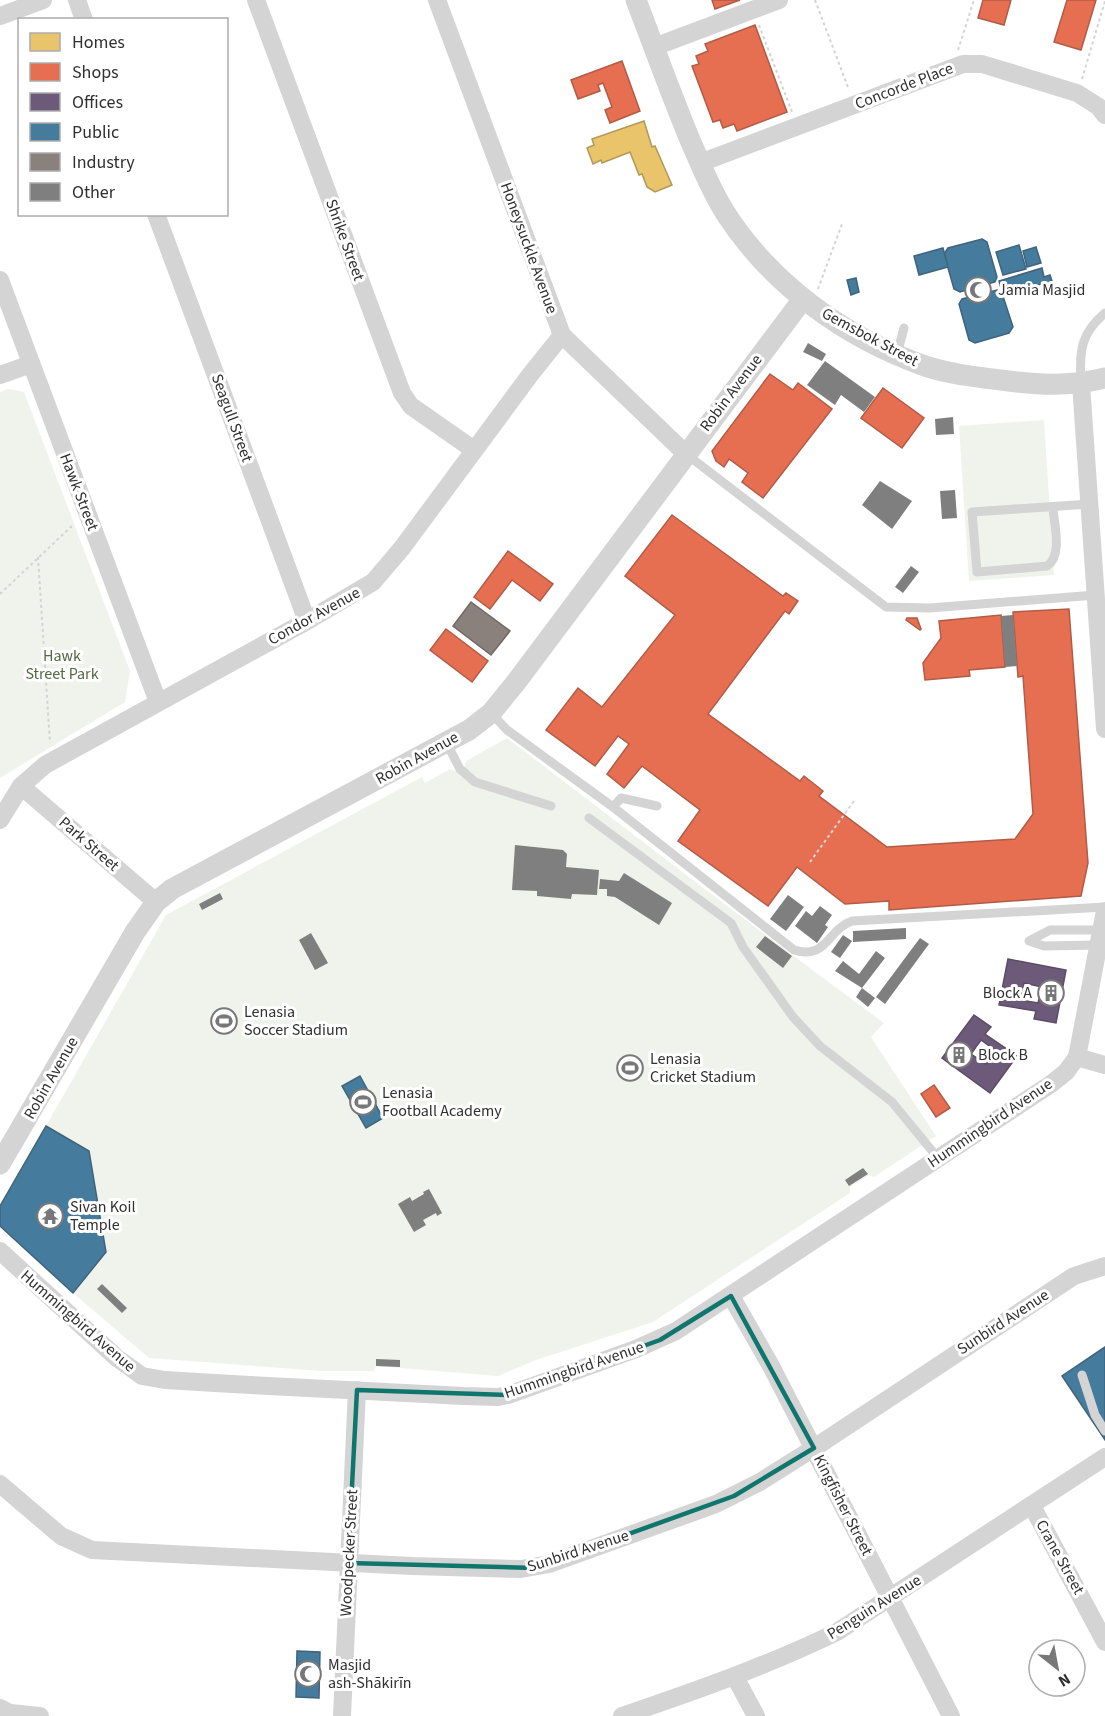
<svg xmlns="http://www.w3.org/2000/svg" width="1105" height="1716" font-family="'Source Sans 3',sans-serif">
  <rect width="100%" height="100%" fill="#fff"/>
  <g fill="#f0f3ec">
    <path d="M8,389l16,3 106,279 -5,31 -125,76v-386z"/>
    <path d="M1044,420l10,155 -85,6 -10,-155z"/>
    <path d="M507,738c125,95 250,192 377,285l-13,14 65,99 -62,41 -5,-2 -19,12v6l-197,129 -117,38 -38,16 -122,-10 -2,5h-53l-172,-13 -76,-65 33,-41 -17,-101 -43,-25 120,-211 256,-138 3,6 25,-14 6,2 9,-5 1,-5z"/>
  </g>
  <path fill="#e9c46a" stroke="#b29859" stroke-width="1.5" d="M644,121l8,26 3,-1 17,39 -17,7 -8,-5 -5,-13 -3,1 -9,-23 -28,11 -1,-3 -8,4 -6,-16 7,-3 -2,-6z"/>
  <g fill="#e76f51" stroke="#b05c47" stroke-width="1.5">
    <path d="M712,0h28l-25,9z"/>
    <path d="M983,0h28l-7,25 -26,-7z"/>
    <path d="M1067,0h29l-15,50 -27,-8z"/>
    <path d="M755,25l32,87 -50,19 -3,-7 -11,4 -3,-8 -7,2 -21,-56 7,-2 -3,-8 12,-5 -3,-7z"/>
    <path d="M622,61l18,50 -30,12 -5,-13 7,-3 -9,-24 -5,2 2,6 -22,8 -7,-19z"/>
    <path d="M770,374l23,16 5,-7 34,26 -69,89 -21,-16 6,-9 -19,-14 -5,8 -8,-6 -4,-10z"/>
    <path d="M883,388l41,30 -22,30 -41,-30z"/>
    <path d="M672,515l111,81 3,-3 12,8 -9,13 -4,-3 -77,103 92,67 4,-5 19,15 -4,5 68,51 128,-8 18,-25 -10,-138 -5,1 -5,-65 56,-3 19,254 -7,33 -192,14v-9l-44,3 -48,-37 -29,39 -90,-65 22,-31 -58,-44 -18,22 -17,-14 22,-30 -11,-8 -23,30 -49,-36 32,-42 24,19 73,-92 -50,-39z"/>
    <path d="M508,551l45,33 -13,17 -28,-21 -22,29 -16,-12z"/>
    <path d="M1001,615l4,52 -36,3 1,6 -45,4 -2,-17 18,-25 -2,-17z"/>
    <path d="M907,618h10l4,11 -1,1 -14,-10z"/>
    <path d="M446,629l42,32 -16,21 -42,-32z"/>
    <path d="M934,1085l16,23 -14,9 -15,-23z"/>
  </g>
  <g fill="#6d597a" stroke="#5b4d64" stroke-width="1.5" fill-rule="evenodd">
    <path d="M1008,959l58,11 -10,53 -22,-4 2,-8 -37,-6zM1024,983l18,4 -4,16 -17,-3z"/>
    <path d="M974,1015l17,12 -6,7 32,22 -27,37 -48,-35zM981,1040l15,11 -10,13 -15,-10z"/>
  </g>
  <g fill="#457b9d" stroke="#3f647c" stroke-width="1.5">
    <path d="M982,239l5,3 10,35 -2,5 -35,10 -6,-3 -10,-35 4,-6z"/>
    <path d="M1019,245l7,24 -23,6 -7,-23z"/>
    <path d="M1036,247l5,16 -14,4 -4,-16z"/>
    <path d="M943,248l5,19 -29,8 -5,-19z"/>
    <path d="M1042,268l2,9 6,-2 2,6 -49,14 -4,-14z"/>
    <path d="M856,278l3,14 -8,3 -4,-15z"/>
    <path d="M997,290l5,3 11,34 -4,6 -34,10 -6,-3 -10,-36 3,-5z"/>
    <path d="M360,1076l23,42 -17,10 -24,-42z"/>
    <path d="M46,1126l43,25 17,101 -33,41 -73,-67v-20z"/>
    <path d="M1105,1347v93l-43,-64z"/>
    <path d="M297,1651l23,1 -1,46 -23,-1z"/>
  </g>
  <path fill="#8a817c" stroke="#6f6965" stroke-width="1.5" d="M471,602l39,29 -19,24 -38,-29z"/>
  <g fill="#7f7f7f">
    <path d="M808,343l18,11 -4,7 -19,-9z"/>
    <path d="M825,361l50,36 -11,15 -23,-17 -6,10 -28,-20z"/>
    <path d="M953,417l1,17 -18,1 -1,-16z"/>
    <path d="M880,481l32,20 -20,28 -30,-24z"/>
    <path d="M955,490l2,28 -15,1 -2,-28z"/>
    <path d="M911,566l8,6 -16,21 -8,-6z"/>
    <path d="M1013,615l4,51 -12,1 -4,-51z"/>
    <path d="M515,845l48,5 4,4 -1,13 33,3 -2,25 -25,-1 -1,5 -34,-3v-5l-25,-1z"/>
    <path d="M624,873l48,30 -13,22 -44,-28 -8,-1v-7h-8l1,-10 19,2z"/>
    <path d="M220,893l3,6 -21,11 -3,-6z"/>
    <path d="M788,895l16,12 -18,24 -16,-12z"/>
    <path d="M820,906l12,9 -7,10 3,2 -11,16 -22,-17 11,-15 6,5z"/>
    <path d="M906,928v11l-53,3v-11z"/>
    <path d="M311,933l17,30 -13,7 -16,-30z"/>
    <path d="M843,935l9,6 -12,17 -9,-6z"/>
    <path d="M765,936l27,20 -9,12 -27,-21z"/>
    <path d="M920,938l9,6 -44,60 -9,-7z"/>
    <path d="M876,951l9,7 -23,30 -27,-17 8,-10 16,13z"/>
    <path d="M862,988l13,10 -7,9 -12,-10z"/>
    <path d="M863,1168l5,6 -19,12 -4,-6z"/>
    <path d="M429,1189l13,24 -5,3 -1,-3 -13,7 3,5 -12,7 -16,-28 12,-7 2,4 12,-7 -1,-2z"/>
    <path d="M102,1284l25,24 -5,5 -25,-24z"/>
    <path d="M376,1359l24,1v7l-24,-1z"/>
  </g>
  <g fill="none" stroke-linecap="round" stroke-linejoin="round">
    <g stroke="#d4d4d4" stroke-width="2" stroke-dasharray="3 3" stroke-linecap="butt">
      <path d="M815,0l34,90"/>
      <path d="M759,25l33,87"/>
      <path d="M958,50l16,-50"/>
      <path d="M1082,79l23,-78"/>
      <path d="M818,289l24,-65"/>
      <path d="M38,557l12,186"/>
      <path d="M0,594l74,-70"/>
      <path d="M810,862l44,-61"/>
    </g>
    <g stroke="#d4d4d4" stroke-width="9">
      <path d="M897,354l7,-26"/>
      <path d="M1081,382c-2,-31 0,-49 24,-69"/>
      <path d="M686,454l200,153 44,1 166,-13"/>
      <path d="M1053,508c1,16 10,48 -6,58l-70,6 -5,-60 118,-8"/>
      <path d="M491,713l16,17 106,77 8,-9 36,8"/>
      <path d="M446,742l14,27 15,13 76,24"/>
      <path d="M613,807l181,143c33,10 33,-20 58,-29l253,-14"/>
      <path d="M589,818l142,105 12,24 50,70 27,29 72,56 46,56"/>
      <path d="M1099,945l-55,1 -15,-5 21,-11h52"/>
      <path d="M1082,1375l13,40 10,16"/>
    </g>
    <g stroke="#d4d4d4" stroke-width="18">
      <path d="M77,0l7,20"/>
      <path d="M256,0l146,393 9,13 63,44"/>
      <path d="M437,0l125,335 124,119"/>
      <path d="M0,16l43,-16"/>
      <path d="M654,47l125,-47"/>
      <path d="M700,163l263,-99h19l95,29 22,14 6,8"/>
      <path d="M156,214l151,407"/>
      <path d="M0,280l158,422"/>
      <path d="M0,375l31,-11"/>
      <path d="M1081,384l24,345"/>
      <path d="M21,786l135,116"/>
      <path d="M0,820l21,-34 24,-21 262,-144 66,-39 29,-34 128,-173 32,-40"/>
      <path d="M1077,1057l28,8"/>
      <path d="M0,1251l117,107 25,18 23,4 67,4 232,12 34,1 10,-2 128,-46 40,-18 375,-247 15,-12 11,-15 28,-146"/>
      <path d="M731,1296l40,70 180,350"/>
      <path d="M0,1484l61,52 31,14 320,16 109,3 28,-5 167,-60 44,-22 54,-34 260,-172 31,-10"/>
      <path d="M1032,1506l73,136"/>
      <path d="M735,1677l21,39"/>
      <path d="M0,1708l10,5 30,3"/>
      <path d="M342,1716l15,-326"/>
      <path d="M622,1716c73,-25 145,-50 215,-84l268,-175"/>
    </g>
    <g stroke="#d4d4d4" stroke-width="21">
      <path d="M636,0c18,47 35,94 54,140 11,25 21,51 36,74 46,71 120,124 199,152 24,8 51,11 76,14 36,5 69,7 104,-2"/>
      <path d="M0,1164l135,-232 21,-30 16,-13 297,-159 22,-17 26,-32 286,-382"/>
    </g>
  </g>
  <path fill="none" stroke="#0f766e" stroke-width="4.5" stroke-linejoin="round" d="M731,1296l83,152 -80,48 -200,72 -186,-5 9,-173 151,5 152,-55z"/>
  <defs>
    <g id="mosque-ring" transform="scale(1.35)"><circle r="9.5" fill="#fff" stroke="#787878" stroke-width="1.5"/><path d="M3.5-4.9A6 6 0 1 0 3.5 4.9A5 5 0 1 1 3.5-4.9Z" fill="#787878"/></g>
    <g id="building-ring" transform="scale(1.35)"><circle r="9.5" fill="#fff" stroke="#787878" stroke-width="1.5"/><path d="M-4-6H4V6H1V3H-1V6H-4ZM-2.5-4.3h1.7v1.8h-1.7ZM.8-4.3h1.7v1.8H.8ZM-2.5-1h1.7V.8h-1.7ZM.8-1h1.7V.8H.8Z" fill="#787878"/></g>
    <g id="stadium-ring" transform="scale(1.35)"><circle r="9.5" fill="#fff" stroke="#787878" stroke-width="1.5"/><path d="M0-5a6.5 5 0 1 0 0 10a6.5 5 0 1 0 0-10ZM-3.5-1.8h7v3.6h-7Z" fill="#787878"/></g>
    <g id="temple-ring" transform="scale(1.35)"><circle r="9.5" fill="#fff" stroke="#787878" stroke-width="1.5"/><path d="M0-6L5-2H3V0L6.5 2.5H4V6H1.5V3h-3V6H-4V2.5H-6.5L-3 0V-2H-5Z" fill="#787878"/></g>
  </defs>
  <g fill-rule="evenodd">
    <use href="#mosque-ring" x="978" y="290"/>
    <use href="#building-ring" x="1051" y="993"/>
    <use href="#stadium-ring" x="224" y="1021"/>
    <use href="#building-ring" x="959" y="1055"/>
    <use href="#stadium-ring" x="630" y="1068"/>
    <use href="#stadium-ring" x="363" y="1102"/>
    <use href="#temple-ring" x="50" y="1216"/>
    <use href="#mosque-ring" x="308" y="1674"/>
  </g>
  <g text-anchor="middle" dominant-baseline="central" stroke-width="6" stroke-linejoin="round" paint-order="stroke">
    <g font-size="16" fill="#303030" stroke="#fff">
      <text transform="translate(904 86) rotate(-21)">Concorde Place</text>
      <text transform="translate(345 240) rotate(70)">Shrike Street</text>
      <text transform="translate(529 248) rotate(70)">Honeysuckle Avenue</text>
      <text transform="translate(870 337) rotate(28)">Gemsbok Street</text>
      <text transform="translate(731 393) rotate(-53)">Robin Avenue</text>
      <text transform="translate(232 418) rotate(70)">Seagull Street</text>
      <text transform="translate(79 492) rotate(69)">Hawk Street</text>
      <text transform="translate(314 616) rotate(-29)">Condor Avenue</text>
      <text transform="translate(417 758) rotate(-29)">Robin Avenue</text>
      <text transform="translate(89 844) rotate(41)">Park Street</text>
      <text transform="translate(51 1078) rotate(-60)">Robin Avenue</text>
      <text transform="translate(990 1123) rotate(-34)">Hummingbird Avenue</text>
      <text transform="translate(78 1321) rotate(41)">Hummingbird Avenue</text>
      <text transform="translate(1003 1322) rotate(-33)">Sunbird Avenue</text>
      <text transform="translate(574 1370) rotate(-19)">Hummingbird Avenue</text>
      <text transform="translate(843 1505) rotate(63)">Kingfisher Street</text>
      <text transform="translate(578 1551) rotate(-18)">Sunbird Avenue</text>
      <text transform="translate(349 1553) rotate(-87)">Woodpecker Street</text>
      <text transform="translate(1060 1557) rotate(61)">Crane Street</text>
      <text transform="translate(874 1607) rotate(-32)">Penguin Avenue</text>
    </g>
    <g font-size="16" fill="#303030" stroke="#fff" text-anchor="start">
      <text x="998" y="290">Jamia Masjid</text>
      <text x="1032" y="993" text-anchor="end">Block A</text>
      <text x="244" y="1012">Lenasia<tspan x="244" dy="18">Soccer Stadium</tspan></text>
      <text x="978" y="1055">Block B</text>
      <text x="650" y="1059">Lenasia<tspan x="650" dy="18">Cricket Stadium</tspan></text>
      <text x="382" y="1093">Lenasia<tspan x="382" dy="18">Football Academy</tspan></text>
      <text x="70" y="1207">Sivan Koil<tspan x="70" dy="18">Temple</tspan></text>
      <text x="328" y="1665">Masjid<tspan x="328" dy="18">ash-Shākirīn</tspan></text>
    </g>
    <g font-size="16" fill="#546941" stroke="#fff">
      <text x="62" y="656">Hawk<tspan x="62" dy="18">Street Park</tspan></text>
    </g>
  </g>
  <rect x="18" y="18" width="210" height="198" fill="#ffffff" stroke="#acacac" stroke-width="1.5"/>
  <rect x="30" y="33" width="30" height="18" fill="#e9c46a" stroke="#acacac" stroke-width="1.5"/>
  <text x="72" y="48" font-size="18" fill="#303030">Homes</text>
  <rect x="30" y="63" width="30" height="18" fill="#e76f51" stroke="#acacac" stroke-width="1.5"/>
  <text x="72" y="78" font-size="18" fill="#303030">Shops</text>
  <rect x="30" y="93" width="30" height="18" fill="#6d597a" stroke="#acacac" stroke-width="1.5"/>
  <text x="72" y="108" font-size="18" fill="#303030">Offices</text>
  <rect x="30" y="123" width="30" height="18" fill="#457b9d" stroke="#acacac" stroke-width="1.5"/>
  <text x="72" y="138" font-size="18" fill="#303030">Public</text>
  <rect x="30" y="153" width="30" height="18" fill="#8a817c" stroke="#acacac" stroke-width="1.5"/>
  <text x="72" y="168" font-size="18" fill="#303030">Industry</text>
  <rect x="30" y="183" width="30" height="18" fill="#7f7f7f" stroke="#acacac" stroke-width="1.5"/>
  <text x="72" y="198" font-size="18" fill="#303030">Other</text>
  <g transform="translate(1057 1668) rotate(149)"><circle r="28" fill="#ffffff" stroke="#acacac" stroke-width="1.5"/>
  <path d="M0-4.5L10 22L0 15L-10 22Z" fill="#787878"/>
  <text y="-9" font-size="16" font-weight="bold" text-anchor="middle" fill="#303030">N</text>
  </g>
</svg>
